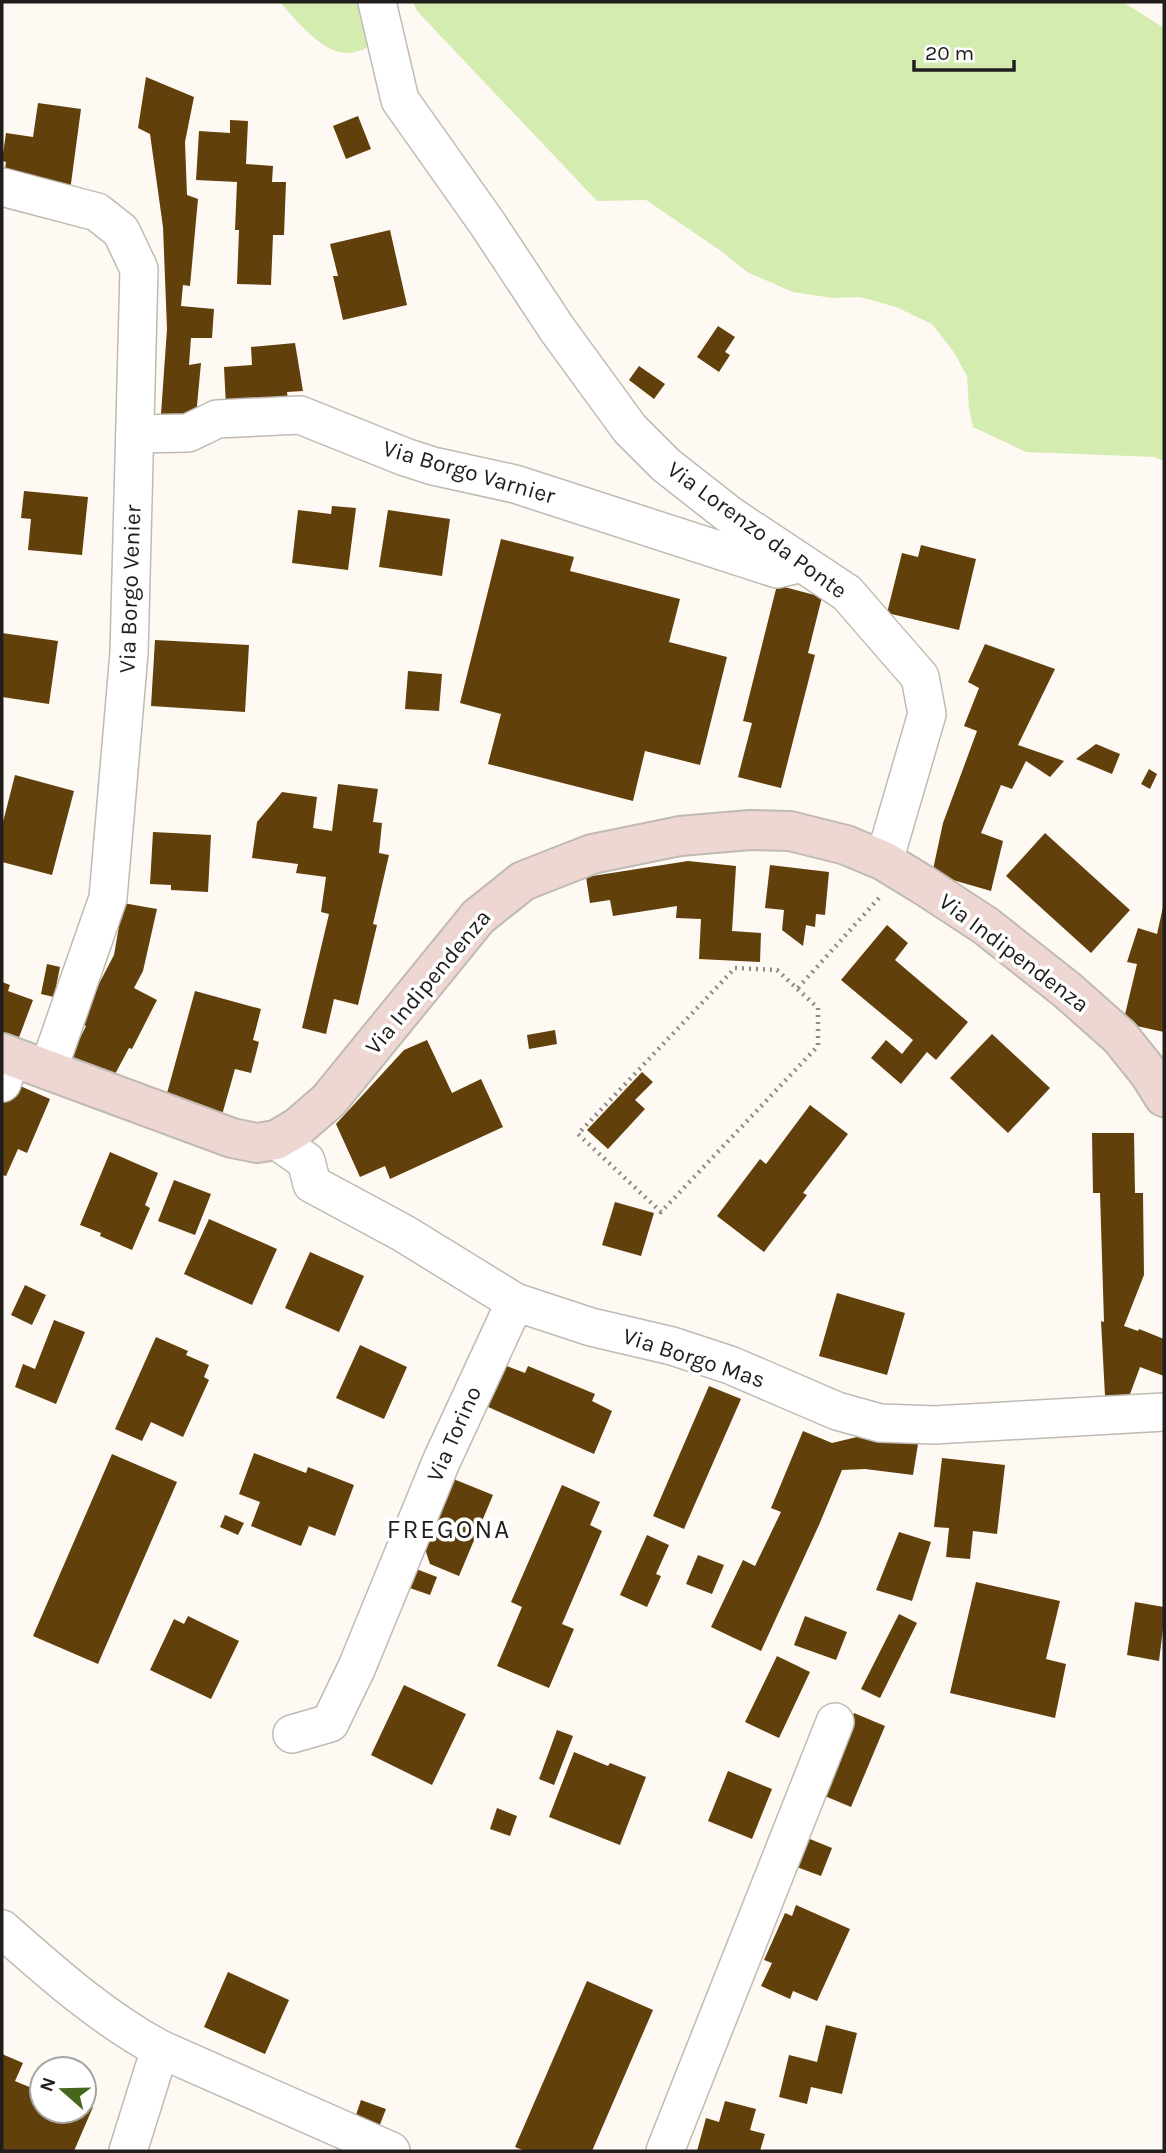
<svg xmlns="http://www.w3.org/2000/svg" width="1166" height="2153" font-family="Karla,sans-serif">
  <rect width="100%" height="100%" fill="#fef9f3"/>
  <g fill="#d4ecb0">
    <path d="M280,2h84l15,41c-9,3 -24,11 -33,10 -25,-1 -51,-34 -66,-51z"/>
    <path d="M413,2h710l41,26v433l-9,-4 -129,-5 -53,-25 -4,-19 -2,-32 -14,-25 -21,-27 -36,-17 -36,-10 -27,1 -40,-6 -46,-20 -26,-21 -75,-51 -49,1 -180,-190z"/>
  </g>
  <g fill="#62400b">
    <path d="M146,77l48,20 -9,45 2,53 11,4 -8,87 -7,-1 -2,21 33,3 -2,29h-21l-2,27 12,-2 -5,53 -35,-2 6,-85 -4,-102 -13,-93 -12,-6z"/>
    <path d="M38,103l43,6 -11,82 -67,-9 3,-20 -4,-1 4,-28 27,4z"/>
    <path d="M358,116l13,33 -25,10 -13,-33z"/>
    <path d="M230,120l18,1 -2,43 27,2 -1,16h14l-2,53h-11l-2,50 -34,-1 2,-54h-4l2,-48 -41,-2 3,-49 31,2z"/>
    <path d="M390,230l17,75 -64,15 -10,-44h5l-8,-32z"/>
    <path d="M718,326l17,11 -10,15 5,3 -11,17 -22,-15z"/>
    <path d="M295,343l8,48 -16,1 1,8 -62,6 -2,-39 28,-2 -1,-18z"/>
    <path d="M639,366l26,18 -11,15 -25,-19z"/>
    <path d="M24,491l64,6 -6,58 -54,-5 3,-31 -10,-1z"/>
    <path d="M332,506l24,2 -8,62 -56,-7 6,-53 33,4z"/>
    <path d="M388,510l62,9 -8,57 -63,-9z"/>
    <path d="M501,539l73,18 -4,14 110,28 -11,43 58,15 -27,108 -55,-14 -12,50 -145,-37 13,-50 -41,-11z"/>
    <path d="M921,545l55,14 -17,71 -72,-17 15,-60 16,4z"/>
    <path d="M777,585l45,12 -14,56 7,2 -34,133 -43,-11 14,-54 -9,-2z"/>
    <path d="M2,633l56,8 -9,63 -47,-7z"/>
    <path d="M155,640l94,5 -4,67 -94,-6z"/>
    <path d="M985,644l70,25 -37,76 46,16 -14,16 -24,-16 -14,28 -11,-4 -20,48 22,8 -12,50 -59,-17 11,-51 34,-92 -13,-5 15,-38 -11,-6z"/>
    <path d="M408,671l34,3 -3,37 -34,-2z"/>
    <path d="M1096,744l24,10 -8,20 -36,-15z"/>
    <path d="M1149,769l8,5 -7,15 -9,-5z"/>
    <path d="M15,775l59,16 -22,84 -50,-13v-36z"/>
    <path d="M338,784l40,5 -5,33 9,1 -3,30 10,2 -16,69 4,1 -19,80 -24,-6 -8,35 -24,-6 27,-114 -8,-2 5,-35 -30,-4 2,-9 -46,-6 5,-36 25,-30 35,5 -4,31 19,3z"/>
    <path d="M153,832l58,3 -3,57 -37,-2v-5l-21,-1z"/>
    <path d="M1045,833l85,77 -39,43 -85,-77z"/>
    <path d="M688,861l48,5 -4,65 29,2 -1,29 -61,-3 2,-40 -25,-1 1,-12 -64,10 -3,-16 -20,3 -4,-26z"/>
    <path d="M770,865l59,7 -4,43 -9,-1 -1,13 -9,-2 -3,21 -21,-16 2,-20 -19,-2z"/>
    <path d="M123,903l34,6 -14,62 -9,17 23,12 -25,49 -3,-1 -16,30 -42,-22 15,-30 -7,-4 35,-67z"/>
    <path d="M1163,907h1v125l-41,-9 14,-59 -10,-2 11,-34 19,6z"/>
    <path d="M887,925l21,18 -13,17 73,62 -32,38 -9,-8 -26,32 -30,-26 15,-18 16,14 11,-14 -72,-60z"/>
    <path d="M47,964l13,3 -6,30 -13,-3z"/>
    <path d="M2,982l8,3 -2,6 25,9 -15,40 -16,-5z"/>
    <path d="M195,991l66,18 -8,31 6,2 -8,31 -16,-4 -13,46 -56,-18z"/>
    <path d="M555,1030l2,14 -28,5 -2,-14z"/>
    <path d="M992,1034l58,54 -42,45 -58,-55z"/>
    <path d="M427,1040l25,53 29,-14 22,48 -113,52 -5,-13 -25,11 -24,-53 68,-74z"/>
    <path d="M642,1072l11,10 -18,18 10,9 -37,40 -21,-19z"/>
    <path d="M11,1082l39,17 -23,54 -9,-4 -12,27 -4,-1v-72z"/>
    <path d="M810,1105l38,29 -45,59 4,2 -43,57 -47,-36 43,-57 6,5z"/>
    <path d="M1092,1133h42l1,60h8l1,82 -20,51 14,5 1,-2 25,10v37l-24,-9 -14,38 -21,-9 -4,-75 3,1 -4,-129h-7z"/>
    <path d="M110,1152l48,21 -13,32 5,3 -18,42 -32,-14 1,-3 -21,-8z"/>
    <path d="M174,1180l37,14 -16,41 -37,-14z"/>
    <path d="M615,1202l39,11 -13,43 -39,-11z"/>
    <path d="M209,1219l68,30 -25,56 -68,-31z"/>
    <path d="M310,1252l54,24 -25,56 -54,-24z"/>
    <path d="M25,1285l21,10 -14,30 -21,-10z"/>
    <path d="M837,1293l68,20 -18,62 -68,-19z"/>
    <path d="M54,1320l31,12 -29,72 -41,-17 8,-23 12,5z"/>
    <path d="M156,1337l32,14 -2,4 23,10 -5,12 5,3 -26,57 -32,-15 -9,19 -27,-12z"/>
    <path d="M360,1345l47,22 -23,52 -48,-21z"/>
    <path d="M504,1365l21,8 3,-7 67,28 -3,7 20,10 -18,43 -108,-48z"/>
    <path d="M709,1386l32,13 -57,130 -31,-13z"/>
    <path d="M803,1431l29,12 25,-6 61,7 -5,31 -48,-6 -23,1 -23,55 -58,126 -50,-24 32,-67 12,6 26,-54 -10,-4z"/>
    <path d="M254,1453l52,20 2,-6 46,18 -19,51 -26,-10 -8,20 -50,-20 9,-24 -21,-8z"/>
    <path d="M112,1454l65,28 -79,182 -65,-28z"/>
    <path d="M942,1458l63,7 -8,69 -24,-3 -3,28 -24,-2 3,-29 -15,-1z"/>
    <path d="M446,1476l47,19 -34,81 -29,-12 -9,-27z"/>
    <path d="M562,1485l38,17 -10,23 12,6 -40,93 12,5 -25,59 -52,-22 25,-59 -11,-5z"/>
    <path d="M225,1515l19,8 -6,12 -18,-8z"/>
    <path d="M899,1532l32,10 -19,59 -36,-11z"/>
    <path d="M647,1535l22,10 -13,29 5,2 -14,31 -27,-12z"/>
    <path d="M698,1555l26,10 -12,29 -26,-10z"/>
    <path d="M411,1567l26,10 -7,18 -26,-9z"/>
    <path d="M976,1582l84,19 -14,58 20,5 -11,54 -105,-25z"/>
    <path d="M1135,1602l29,5v14l-5,40 -32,-6z"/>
    <path d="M899,1614l18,9 -37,75 -19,-9z"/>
    <path d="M188,1616l51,25 -28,58 -61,-29 24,-51 10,5z"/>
    <path d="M805,1616l42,16 -11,28 -42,-15z"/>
    <path d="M777,1656l33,16 -31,66 -34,-16z"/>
    <path d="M404,1685l62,29 -34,71 -61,-30z"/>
    <path d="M854,1713l31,13 -34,81 -31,-13z"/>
    <path d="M557,1730l16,6 -19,49 -15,-6z"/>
    <path d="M574,1752l34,14 2,-3 36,14 -26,68 -71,-28z"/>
    <path d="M728,1771l44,18 -20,50 -44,-18z"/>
    <path d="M497,1808l20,8 -7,20 -20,-7z"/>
    <path d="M805,1837l27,11 -11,28 -27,-10z"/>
    <path d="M796,1905l54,24 -33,72 -24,-10 -3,8 -29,-13 11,-23 -8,-3 21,-47 7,3z"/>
    <path d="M228,1972l61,28 -24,54 -61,-27z"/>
    <path d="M587,1981l66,29 -61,141h-67l-10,-4z"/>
    <path d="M826,2025l31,8 -15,61 -31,-7 -4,17 -28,-7 10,-42 28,7z"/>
    <path d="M2,2054l21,9 -8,18 19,8 -1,5 9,4v13h42v-8l9,4 -19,44h-72z"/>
    <path d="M361,2100l25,9 -7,18 -24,-9z"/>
    <path d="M725,2101l31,8 -6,21 15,4 -5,17h-63l9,-33 13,4z"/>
  </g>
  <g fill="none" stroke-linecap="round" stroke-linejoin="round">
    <g stroke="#bfbab4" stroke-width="40">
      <g id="minor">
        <path d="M377,2l23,98 87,123 70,106 73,100 36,36 65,51 116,77 73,84 7,37 -43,147"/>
        <path d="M2,187l95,25 24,19 18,38 -10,384 -21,245 -60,172"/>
        <path d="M135,434l53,-1 29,-14 83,-4 105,42 28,9 82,18 262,85 21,-5"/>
        <path d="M2,1083l10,-26"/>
        <path d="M276,1140l30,21 6,23 91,49 112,69 76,25 81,19 58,19 107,46 43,12 54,2 230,-13"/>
        <path d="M292,1734l38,-11 27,-56 84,-205 74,-160"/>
        <path d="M2,1929c50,44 99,88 158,120l231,102"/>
        <path d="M128,2151l32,-102"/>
        <path d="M665,2151l170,-429"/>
      </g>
    </g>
    <g stroke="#bfbab4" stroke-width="42">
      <path id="secondary" d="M2,1053l230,85 25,5 19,-3 22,-13 31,-27 149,-183 45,-36 69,-27 88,-18 70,-6 40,1 56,14 38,16 41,25 61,40 81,64 53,47 29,36 15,24"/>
    </g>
    <g stroke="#8f8b87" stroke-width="4.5" stroke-dasharray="2 5" stroke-linecap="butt">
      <path d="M735,968l42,2 41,38v38l-157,166 -83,-78z"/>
      <path d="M798,988l81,-90"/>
    </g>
    <use href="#minor" stroke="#fff" stroke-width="37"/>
    <use href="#secondary" stroke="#eed7d3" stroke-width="38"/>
  </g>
  <g text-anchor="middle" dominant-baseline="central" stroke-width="7" stroke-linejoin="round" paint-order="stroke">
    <g font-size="23" fill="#201e1c" stroke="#fff">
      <text transform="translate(469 472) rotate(16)">Via Borgo Varnier</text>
      <text transform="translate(757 530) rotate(36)">Via Lorenzo da Ponte</text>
      <text transform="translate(130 589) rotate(-88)">Via Borgo Venier</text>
      <text transform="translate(1014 953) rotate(37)">Via Indipendenza</text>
      <text transform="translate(428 982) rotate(-50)">Via Indipendenza</text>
      <text transform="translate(694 1358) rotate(18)">Via Borgo Mas</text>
      <text transform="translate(454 1434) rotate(-66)">Via Torino</text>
    </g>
    <g font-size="26" letter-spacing="2" fill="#201e1c" stroke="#fff">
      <text x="449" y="1529">FREGONA</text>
    </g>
  </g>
  <rect width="1166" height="2153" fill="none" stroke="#201e1c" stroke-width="7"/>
  <g transform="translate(63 2090) rotate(290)"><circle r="33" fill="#ffffff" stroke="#a6a5a4" stroke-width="2"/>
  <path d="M0-5L12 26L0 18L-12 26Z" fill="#44661d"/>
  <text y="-10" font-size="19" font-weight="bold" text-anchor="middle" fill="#201e1c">N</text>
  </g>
  <path d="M914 60v10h100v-10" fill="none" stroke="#201e1c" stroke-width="3.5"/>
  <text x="925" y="60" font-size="21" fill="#201e1c" stroke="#ffffff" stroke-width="5" paint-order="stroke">20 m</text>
</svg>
